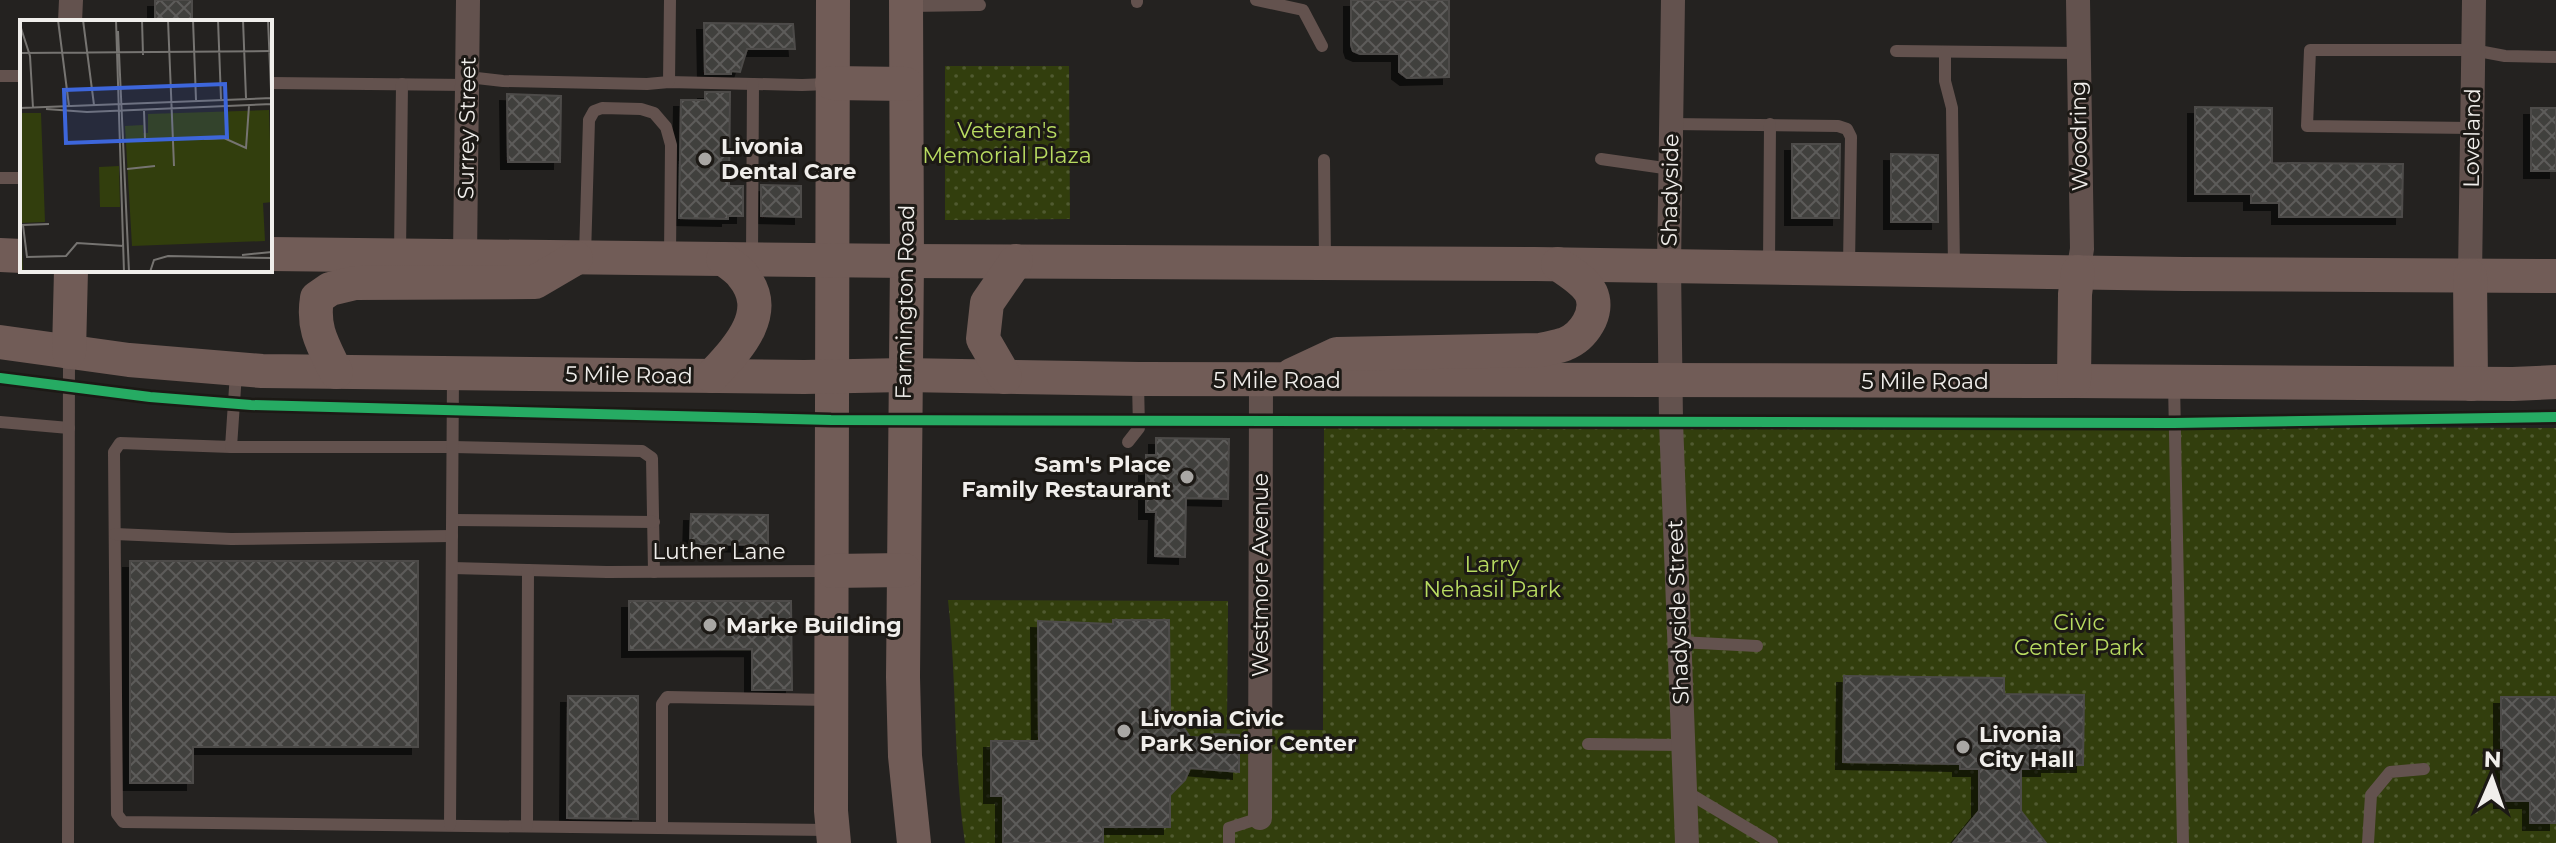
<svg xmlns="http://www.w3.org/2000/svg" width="2556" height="843" font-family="Montserrat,sans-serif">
  <defs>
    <pattern id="park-dots" width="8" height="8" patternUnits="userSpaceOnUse" patternTransform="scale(2)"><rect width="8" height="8" fill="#323e0d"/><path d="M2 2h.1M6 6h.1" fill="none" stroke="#505a30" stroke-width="1.8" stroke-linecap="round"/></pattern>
    <pattern id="building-cross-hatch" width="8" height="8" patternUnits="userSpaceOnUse" patternTransform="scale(2)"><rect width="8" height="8" fill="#41403e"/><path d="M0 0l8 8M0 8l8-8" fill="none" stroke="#5d5c5a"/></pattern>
    <filter id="shadow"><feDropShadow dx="-7" dy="7" stdDeviation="0" flood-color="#0009"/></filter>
  </defs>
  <rect width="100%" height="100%" fill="#242220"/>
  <g fill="url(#park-dots)">
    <path d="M945,66h124l1,153 -125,1z"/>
    <path d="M1324,424l1232,4v415h-1591c-12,-81 -8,-162 -17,-243l280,1 -1,128 96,1z"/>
  </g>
  <g fill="url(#building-cross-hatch)" stroke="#4d4b49" stroke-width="2" filter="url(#shadow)">
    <rect x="155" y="0" width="37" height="22"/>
    <path d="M1351,0h98v77l-42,1 -8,-6v-18h-39l-7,-3 -2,-6z"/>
    <path d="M704,23l89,1 2,25h-48l-7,23 -9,-1v3h-26z"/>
    <path d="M705,92h25l-1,94h14v30h-15v3l-49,-1 2,-118h24z"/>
    <path d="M507,94l54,2 -1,66h-52z"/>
    <path d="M2195,107l77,1v55l131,1 -1,53h-123v-14h-28v-9h-56z"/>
    <rect x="2531" y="108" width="25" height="63"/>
    <path d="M1792,144h48l-1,74h-47z"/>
    <path d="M1891,154l47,1v67h-47z"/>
    <path d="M761,185l40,1v31l-40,-1z"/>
    <path d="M1156,438l73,1 -1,60 -42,-1 -1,59 -30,-1 1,-44h-10v-57h10z"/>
    <path d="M691,514l77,1v30l-78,-1z"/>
    <path d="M130,561h288v186h-225v36h-63z"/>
    <path d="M629,601h162l1,89h-40v-41l-123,1z"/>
    <path d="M1113,620h56l1,92h10v10l10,15 21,1 3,-4 25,1v37l-49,-4 -5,12 -15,15v32h-67v16h-100v-47h-12v-55h48l-1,-120 75,3z"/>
    <path d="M1844,676l160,2v16l80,1 -1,70h-36v4h-26v42l25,32h-93l26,-32v-42h-19v-5l-117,-2z"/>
    <path d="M568,696h70v123l-71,-1z"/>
    <path d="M2501,697h55v126h-26v-22h-29z"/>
  </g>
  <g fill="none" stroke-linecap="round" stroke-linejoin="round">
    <g stroke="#63524e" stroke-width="12">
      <path d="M1137,0v2"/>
      <path d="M1256,0l47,10 19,36"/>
      <path d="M909,6l71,-1"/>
      <path d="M1896,51l182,2"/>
      <path d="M1945,52v29l7,27 2,160"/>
      <path d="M0,76h22"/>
      <path d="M468,77l35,4 144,3 22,-2 133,3 27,-1"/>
      <path d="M669,82l1,-82"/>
      <path d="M270,83l198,2"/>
      <path d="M1671,124l167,2 9,3 4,8 -2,128"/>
      <path d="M2472,128l-165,-2 3,-76h163l32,6 51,1"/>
      <path d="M1601,159l70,10"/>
      <path d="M1324,160l1,101"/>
      <path d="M0,178h22"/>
      <path d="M400,253l2,-169"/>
      <path d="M585,255l4,-135 5,-9 8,-3 39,1 13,4 12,14 5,18 -1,111"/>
      <path d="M752,256l1,-172"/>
      <path d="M1769,265l1,-141"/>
      <path d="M236,373l-5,74 -111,-4 -6,9 3,362 6,8 706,8"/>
      <path d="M2174,383l9,460"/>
      <path d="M0,422l69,6"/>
      <path d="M1128,442l11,-14 -1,-45"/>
      <path d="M231,447h222l189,4 10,7 2,114"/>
      <path d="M453,520l201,2"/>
      <path d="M115,534l116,5 221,-3"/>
      <path d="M452,568l155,4 222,-1"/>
      <path d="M1680,642l77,4"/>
      <path d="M1588,744l95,1"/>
      <path d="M1685,791l87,52"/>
      <path d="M450,825l3,-449"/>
      <path d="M527,826l1,-256"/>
      <path d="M662,828v-124l5,-7 161,3"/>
      <path d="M68,843l1,-488"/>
      <path d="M1229,843v-15l31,-10"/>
      <path d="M2368,843l3,-48 19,-23 34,-3"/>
    </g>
    <g stroke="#63524e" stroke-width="24">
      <path d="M1673,0l-4,266 2,155 16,422"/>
      <path d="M2078,0l4,249 -4,23"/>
      <path d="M70,22l1,-22"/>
      <path d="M465,257l3,-257"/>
      <path d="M2470,276l4,-276"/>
      <path d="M1260,818l1,-438"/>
    </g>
    <g stroke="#715c57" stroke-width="34">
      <path d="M833,0l-2,811 3,32"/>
      <path d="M906,0l1,261 -4,416 2,79 9,87"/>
      <path d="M832,83l74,1"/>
      <path d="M270,254l637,7 628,3 649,10 372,2"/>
      <path d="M0,255l22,1"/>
      <path d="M2470,276l1,108"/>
      <path d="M0,342l129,18 133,11 542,6 100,-2 235,4 935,2 439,3 43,-2"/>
      <path d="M69,352l2,-82"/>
      <path d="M336,372c-13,-27 -24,-43 -19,-74l13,-9 25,-6 180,-1 41,-24"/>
      <path d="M1292,375l45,-21 204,-4c7,-2 17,-3 24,-6 18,-7 35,-31 26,-51 -6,-12 -22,-21 -33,-29"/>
      <path d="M712,376c25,-27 61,-63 31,-100 -5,-7 -13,-12 -20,-17"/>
      <path d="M1005,377l-22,-38 4,-36 29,-42"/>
      <path d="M2074,381l1,-87 3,-22"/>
      <path d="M832,571l72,-1"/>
    </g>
    <g stroke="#1c1915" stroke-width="15">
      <path id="cycleway" d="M0,378l150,19 101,8 580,15 1343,3 382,-6"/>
    </g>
    <use href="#cycleway" stroke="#26ab63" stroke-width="10"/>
  </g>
  <g fill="#a9a7a4" stroke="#1c1915" stroke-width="3">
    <circle cx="705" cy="159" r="8"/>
    <circle cx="1187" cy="477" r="8"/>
    <circle cx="710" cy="625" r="8"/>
    <circle cx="1124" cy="731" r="8"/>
    <circle cx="1963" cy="747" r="8"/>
  </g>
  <g text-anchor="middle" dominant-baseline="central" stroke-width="6" stroke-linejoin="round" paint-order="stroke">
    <g font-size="22" fill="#f0eeeb" stroke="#1c1915">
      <text transform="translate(467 128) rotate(-89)">Surrey Street</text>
      <text transform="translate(2079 136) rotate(-91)">Woodring</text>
      <text transform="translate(2472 138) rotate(-89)">Loveland</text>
      <text transform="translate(1670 190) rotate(-89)">Shadyside</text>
      <text transform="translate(905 302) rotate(-89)">Farmington Road</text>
      <text transform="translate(629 375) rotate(1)">5 Mile Road</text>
      <text x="1277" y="380">5 Mile Road</text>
      <text x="1925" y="381">5 Mile Road</text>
      <text x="719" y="551">Luther Lane</text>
      <text transform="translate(1260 575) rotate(-90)">Westmore Avenue</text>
      <text transform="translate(1678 612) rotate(-92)">Shadyside Street</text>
    </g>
    <g font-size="22" fill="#b8db61" stroke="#1c1915">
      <text x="1007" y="130">Veteran's<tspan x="1007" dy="25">Memorial Plaza</tspan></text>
      <text x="1492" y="564">Larry<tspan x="1492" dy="25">Nehasil Park</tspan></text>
      <text x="2079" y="622">Civic<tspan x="2079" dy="25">Center Park</tspan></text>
    </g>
    <g font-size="22" font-weight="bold" fill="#f0eeeb" stroke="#1c1915" text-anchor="start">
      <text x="721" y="146">Livonia<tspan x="721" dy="25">Dental Care</tspan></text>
      <text x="1171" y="464" text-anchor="end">Sam's Place<tspan x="1171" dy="25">Family Restaurant</tspan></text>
      <text x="726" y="625">Marke Building</text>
      <text x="1140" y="718">Livonia Civic<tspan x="1140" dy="25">Park Senior Center</tspan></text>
      <text x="1979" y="734">Livonia<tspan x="1979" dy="25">City Hall</tspan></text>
    </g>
  </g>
  <g transform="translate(20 20)">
    <rect width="252" height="252" fill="#242220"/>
    <path d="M0,93h21l4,109 -24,1 2,49h-3zM99,146l1,41h-20l-1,-40z" fill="#323e0d"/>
    <path d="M249,90l3,92 -9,1 2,38 -133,5 -7,-120 18,-1v8h5v-19z" fill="#323e0d"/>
    <path fill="none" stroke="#767471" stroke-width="2" d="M38,0l11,86M63,0l11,85M96,0l8,252M122,0l1,35M148,0l6,146M173,0l3,80M198,0l3,79M223,0l3,78M248,0l4,93M0,5l10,31 3,52M98,11l11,241M0,33l252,-2M0,88l252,-10M26,89l41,3 185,-8M124,91l1,28M184,119l20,-1 22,10 3,-42M107,149l28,-3M29,204l-26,1 4,32 39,-1 11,-13 47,3M222,235l30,-3M130,252l4,-12 14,-4 104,2"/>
    <path fill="#3d66db" fill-opacity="0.15" stroke="#3d66db" stroke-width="4" d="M205,64l2,53 -161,6 -2,-53z"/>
    <rect width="252" height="252" fill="none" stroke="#f0eeeb" stroke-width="4"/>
  </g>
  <g transform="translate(2492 779) rotate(2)" stroke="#1c1915" stroke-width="6" paint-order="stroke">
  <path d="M0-6L14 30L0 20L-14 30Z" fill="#f0eeeb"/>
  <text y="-12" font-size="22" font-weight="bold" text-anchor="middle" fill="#f0eeeb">N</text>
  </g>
</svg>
